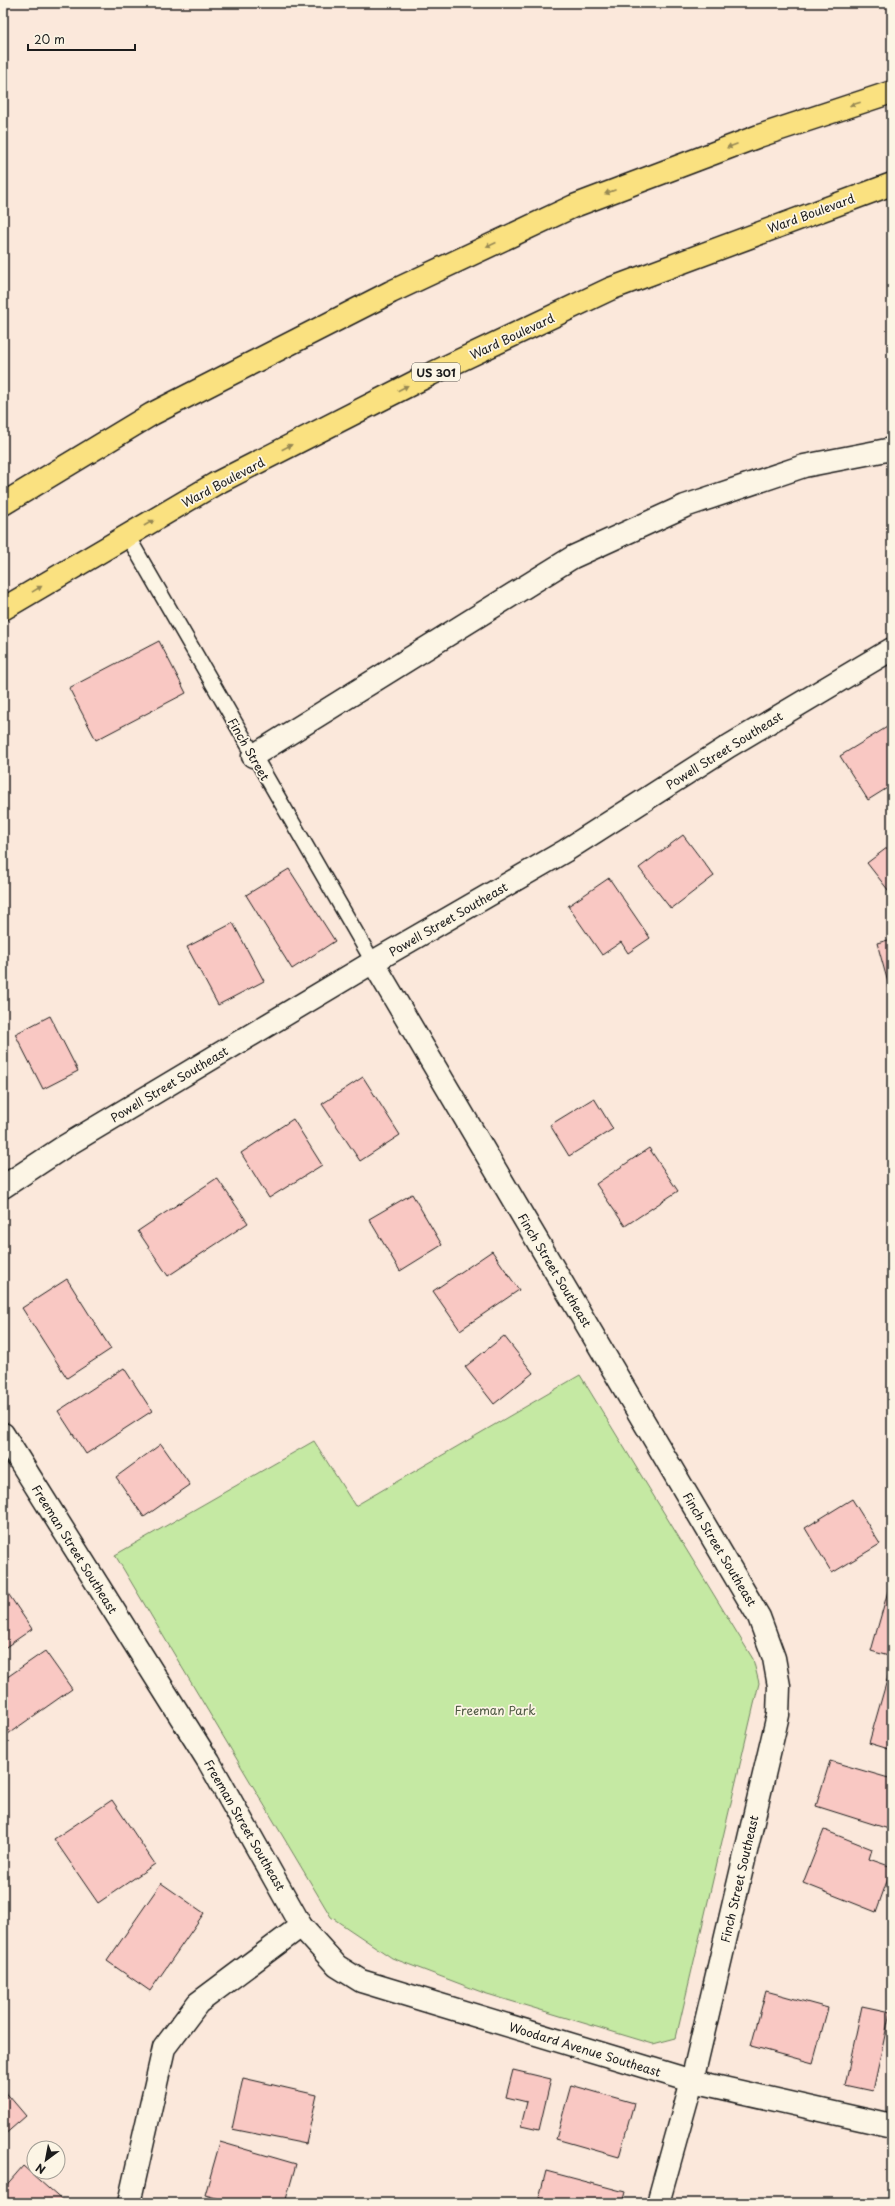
<svg xmlns="http://www.w3.org/2000/svg" width="895" height="2206" font-family="'Playpen Sans',sans-serif">
  <rect width="100%" height="100%" fill="#fbe8db"/>
  <filter id="ink" filterUnits="userSpaceOnUse"><feTurbulence type="fractalNoise" baseFrequency=".025" numOctaves="2"/><feDisplacementMap in="SourceGraphic" scale="8" xChannelSelector="R" yChannelSelector="G"/><feConvolveMatrix kernelMatrix="1 2 1 2 8 2 1 2 1" color-interpolation-filters="sRGB"/></filter>
  <g filter="url(#ink)">
    <path fill="#c5e9a3" stroke="#708260" d="M580,1375l173,284 6,24 -83,355 -23,6 -169,-51 -92,-35 -61,-41 -216,-362 199,-114 41,65z"/>
    <g fill="#f9c8c3" stroke="#1c1c1c">
      <path d="M159,641l27,52 -90,47 -27,-52z"/>
      <path d="M892,724v61l-24,15 -28,-44z"/>
      <path d="M683,835l31,41 -43,33 -32,-41z"/>
      <path d="M892,844v51l-25,-32z"/>
      <path d="M289,869l46,72 -43,28 -46,-74z"/>
      <path d="M609,878l41,60 -22,15 -7,-11 -19,13 -34,-49z"/>
      <path d="M233,923l31,58 -46,24 -31,-58z"/>
      <path d="M892,939v58l-15,-54z"/>
      <path d="M50,1016l28,55 -35,18 -28,-55z"/>
      <path d="M363,1077l37,58 -40,26 -38,-57z"/>
      <path d="M594,1098l19,31 -44,27 -19,-31z"/>
      <path d="M293,1119l29,46 -53,33 -28,-45z"/>
      <path d="M649,1148l29,43 -53,35 -29,-42z"/>
      <path d="M217,1178l31,45 -80,53 -30,-45z"/>
      <path d="M412,1194l30,51 -42,26 -31,-52z"/>
      <path d="M492,1251l27,39 -59,40 -27,-39z"/>
      <path d="M67,1279l44,70 -44,29 -45,-70z"/>
      <path d="M504,1336l29,37 -39,31 -29,-37z"/>
      <path d="M124,1368l28,43 -66,43 -28,-43z"/>
      <path d="M161,1444l29,41 -46,32 -28,-40z"/>
      <path d="M852,1499l28,45 -48,29 -27,-45z"/>
      <path d="M3,1586l29,43 -29,20z"/>
      <path d="M888,1591l4,1v65l-21,-6z"/>
      <path d="M45,1651l27,38 -64,45 -5,-7v-47z"/>
      <path d="M889,1673l3,1v76l-23,-7z"/>
      <path d="M830,1761l62,18v51l-76,-24z"/>
      <path d="M112,1800l43,64 -57,39 -44,-64z"/>
      <path d="M824,1830l48,19 -3,10 23,8 -16,45 -73,-29z"/>
      <path d="M161,1883l43,30 -54,78 -43,-30z"/>
      <path d="M766,1991l62,17 -15,55 -62,-17z"/>
      <path d="M862,2006l28,6 -17,79 -28,-6z"/>
      <path d="M513,2070l38,9 -12,51 -18,-4 6,-24 -21,-5z"/>
      <path d="M243,2078l74,17 -11,49 -74,-15z"/>
      <path d="M571,2085l63,18 -15,54 -63,-18z"/>
      <path d="M3,2089l23,27 -23,20z"/>
      <path d="M220,2142l76,22 -11,39h-50l-30,-8z"/>
      <path d="M23,2166l42,37h-62v-14z"/>
      <path d="M546,2171l79,21 -3,11h-66l-17,-5z"/>
    </g>
    <g fill="none" stroke-linecap="round" stroke-linejoin="round">
      <g stroke="#1c1c1c" stroke-width="17">
        <path id="service" d="M127,535l246,427"/>
      </g>
      <g stroke="#1c1c1c" stroke-width="25">
        <g id="minor">
          <path d="M253,756l320,-199 112,-51 119,-40 88,-17"/>
          <path d="M373,962l386,655 15,41 5,28 -1,29 -86,366 -34,122"/>
          <path d="M3,1187l59,-39 311,-186 192,-111 164,-105 163,-97"/>
          <path d="M3,1434l206,328 92,164 36,40 24,15 331,100 200,45"/>
          <path d="M129,2203l35,-155 34,-45 103,-77"/>
        </g>
      </g>
      <g stroke="#1c1c1c" stroke-width="25">
        <g id="trunk">
          <path d="M3,504l149,-90 239,-122 183,-86 185,-70 133,-44"/>
          <path d="M3,609l212,-125 216,-110 179,-85 282,-105"/>
        </g>
      </g>
      <use href="#service" stroke="#fcf5e5" stroke-width="14"/>
      <use href="#minor" stroke="#fcf5e5" stroke-width="22"/>
      <use href="#trunk" stroke="#fae180" stroke-width="22"/>
    </g>
    <defs><path id="oneway-solid" d="M-6-.8H1V-3.2L6.5 0L1 3.2V.8H-6Z"/></defs>
    <g fill="#968853">
      <use href="#oneway-solid" transform="translate(855 104) rotate(162)"/>
      <use href="#oneway-solid" transform="translate(732 146) rotate(159)"/>
      <use href="#oneway-solid" transform="translate(610 192) rotate(159)"/>
      <use href="#oneway-solid" transform="translate(491 245) rotate(155)"/>
      <use href="#oneway-solid" transform="translate(403 388) rotate(-27)"/>
      <use href="#oneway-solid" transform="translate(287 447) rotate(-27)"/>
      <use href="#oneway-solid" transform="translate(149 523) rotate(-30)"/>
      <use href="#oneway-solid" transform="translate(37 589) rotate(-31)"/>
    </g>
  </g>
  <g text-anchor="middle" dominant-baseline="central" stroke-width="3.5" stroke-linejoin="round" paint-order="stroke">
    <rect fill="#fcf5e5" stroke="#5f5d58" stroke-width="1" x="412" y="363" width="48" height="18" rx="3"/>
    <g font-size="11" font-weight="bold" fill="#1c1c1c">
      <text x="436" y="372">US 301</text>
    </g>
    <g font-size="12" fill="#1c1c1c" stroke="#fcf5e5">
      <text transform="translate(811 213) rotate(-20)">Ward Boulevard</text>
      <text transform="translate(512 336) rotate(-25)">Ward Boulevard</text>
      <text transform="translate(223 482) rotate(-28)">Ward Boulevard</text>
      <text transform="translate(249 749) rotate(60)">Finch Street</text>
      <text transform="translate(724 750) rotate(-32)">Powell Street Southeast</text>
      <text transform="translate(448 919) rotate(-30)">Powell Street Southeast</text>
      <text transform="translate(169 1084) rotate(-31)">Powell Street Southeast</text>
      <text transform="translate(555 1270) rotate(59)">Finch Street Southeast</text>
      <text transform="translate(75 1549) rotate(58)">Freeman Street Southeast</text>
      <text transform="translate(720 1549) rotate(59)">Finch Street Southeast</text>
      <text transform="translate(245 1825) rotate(60)">Freeman Street Southeast</text>
      <text transform="translate(739 1879) rotate(-77)">Finch Street Southeast</text>
      <text transform="translate(585 2049) rotate(17)">Woodard Avenue Southeast</text>
    </g>
    <g font-size="12" fill="#4f5a44" stroke="#fcf5e5">
      <text x="495" y="1710">Freeman Park</text>
    </g>
  </g>
  <rect width="895" height="2206" fill="none" stroke="#fcf5e5" stroke-width="16"/>
  <rect x="8" y="8" width="879" height="2190" fill="none" stroke="#1c1c1c" stroke-width="1.5" filter="url(#ink)"/>
  <g transform="translate(46 2160) rotate(212)"><circle r="19" fill="#fcf5e5" stroke="#a29e95"/>
  <path d="M0-3L7 15L0 10L-7 15Z" fill="#1c1c1c"/>
  <text y="-6" font-size="11" font-weight="bold" text-anchor="middle" fill="#1c1c1c">N</text>
  </g>
  <path d="M28 44v6h107v-6" fill="none" stroke="#1c1c1c" stroke-width="2"/>
  <text x="34" y="44" font-size="12" fill="#1c1c1c" stroke="#fcf5e5" stroke-width="3" paint-order="stroke">20 m</text>
</svg>
